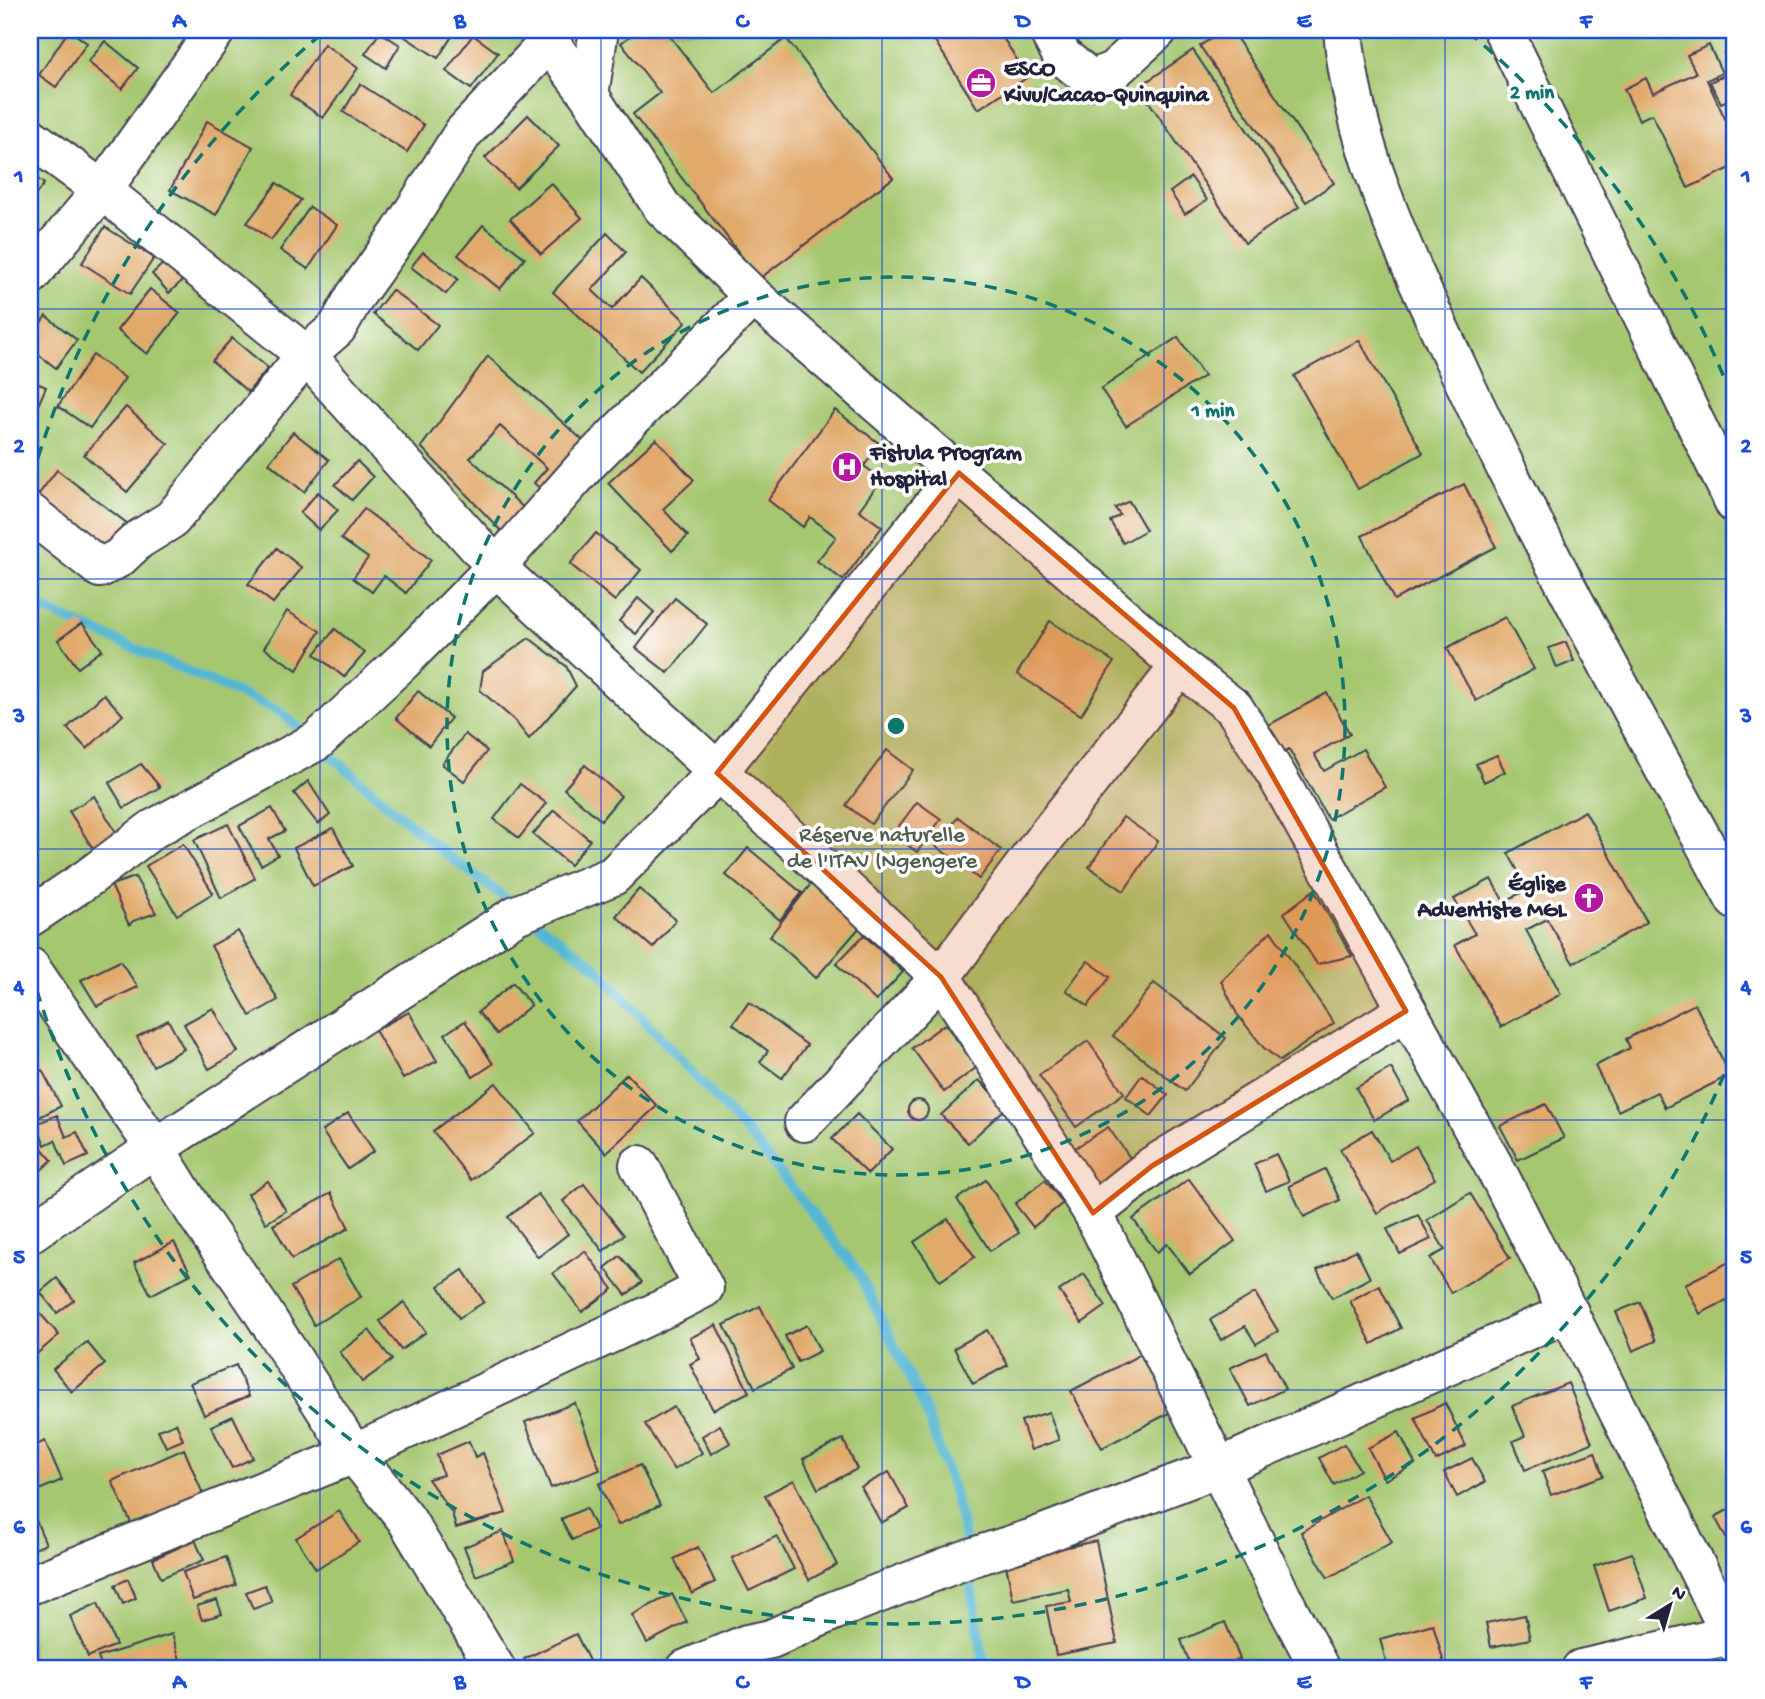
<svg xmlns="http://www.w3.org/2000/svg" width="1765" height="1699" font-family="'Gochi Hand',sans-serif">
  <rect width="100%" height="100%" fill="#fff"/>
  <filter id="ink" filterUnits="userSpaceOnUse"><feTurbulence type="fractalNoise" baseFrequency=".0143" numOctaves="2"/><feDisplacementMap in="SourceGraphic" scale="14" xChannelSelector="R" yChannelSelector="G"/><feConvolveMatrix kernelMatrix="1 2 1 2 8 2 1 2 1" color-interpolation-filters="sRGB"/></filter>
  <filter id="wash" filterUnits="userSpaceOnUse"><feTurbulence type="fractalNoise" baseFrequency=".00686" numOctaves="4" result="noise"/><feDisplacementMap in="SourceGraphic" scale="28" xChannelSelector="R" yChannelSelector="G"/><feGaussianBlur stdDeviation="1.57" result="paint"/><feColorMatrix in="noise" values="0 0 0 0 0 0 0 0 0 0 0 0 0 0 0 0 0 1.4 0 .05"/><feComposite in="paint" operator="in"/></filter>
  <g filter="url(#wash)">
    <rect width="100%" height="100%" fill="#f3e0c5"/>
    <rect fill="#a5c770" stroke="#647456" stroke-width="2" x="30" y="30" width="1705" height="1639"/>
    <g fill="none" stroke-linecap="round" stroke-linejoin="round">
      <g stroke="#53b6d2" stroke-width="10">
        <path d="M30,603l249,108 159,137 78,58"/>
        <path d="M531,918l64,48 162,178 100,126 67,136 29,83 17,69 1,29 14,82"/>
      </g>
    </g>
    <g id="blocks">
      <g fill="#e1a96a">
        <path d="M69,30l18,13 -31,44 -17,-12z"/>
        <path d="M406,30h50l-18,28 -36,-23z"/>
        <path d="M632,30h33l49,63 72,-55 107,140 -134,101 -126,-165 27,-21 -39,-50 13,-10z"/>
        <path d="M928,30h70l30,47 -50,32z"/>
        <path d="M1224,30h7l103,153 -28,19 -106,-156z"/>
        <path d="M380,32l20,13 -14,23 -21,-14z"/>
        <path d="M473,35l25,18 -27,36 -25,-18z"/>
        <path d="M105,41l33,27 -16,21 -34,-27z"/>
        <path d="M324,44l34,24 -35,50 -33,-23z"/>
        <path d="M1709,45l13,28 -15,7 28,60v26l-47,22 -36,-74 -13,6 -15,-31 22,-11 7,15 43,-20 -9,-18z"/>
        <path d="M1735,48v49l-14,6 -11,-21 23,-11 -9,-18z"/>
        <path d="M1193,50l106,157 -54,36 -106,-156z"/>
        <path d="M360,84l64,41 -17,27 -64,-40z"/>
        <path d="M528,115l31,31 -43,42 -31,-30z"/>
        <path d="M207,121l46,26 -37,68 -46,-25z"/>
        <path d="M30,173l14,11 -14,18z"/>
        <path d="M1191,177l16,23 -22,14 -15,-22z"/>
        <path d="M277,183l24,17 -30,40 -24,-17z"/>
        <path d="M551,183l31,35 -41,36 -31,-35z"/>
        <path d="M310,207l27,18 -29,44 -28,-19z"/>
        <path d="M483,225l42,33 -25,31 -42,-34z"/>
        <path d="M105,227l49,31 -24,36 -48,-31z"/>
        <path d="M607,233l19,19 -34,38 20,19 29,-31 45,44 -47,50 -86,-80z"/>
        <path d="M423,252l35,27 -12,15 -35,-27z"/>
        <path d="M166,261l17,19 -14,13 -17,-19z"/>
        <path d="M150,289l30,24 -33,41 -30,-24z"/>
        <path d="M392,290l46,35 -20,25 -45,-36z"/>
        <path d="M46,316l31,24 -21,28 -26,-20v-11z"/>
        <path d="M1178,337l26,39 -78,50 -25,-37z"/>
        <path d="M232,338l36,30 -20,24 -36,-31z"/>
        <path d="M1359,340l64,113 -65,36 -64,-113z"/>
        <path d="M93,355l32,23 -35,50 -32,-22z"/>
        <path d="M488,356l99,88 -43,48 -10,-9 13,-15 -47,-42 -30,32 57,53 -22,24 -84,-88z"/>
        <path d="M30,380l16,7 -10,23 -6,-3z"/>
        <path d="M126,407l42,37 -41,48 -43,-37z"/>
        <path d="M835,410l45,34 -16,22 18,13 -23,31 23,17 -39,53 -26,-19 19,-24 -26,-20 -7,10 -35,-27z"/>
        <path d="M293,432l36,28 -25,32 -35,-29z"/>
        <path d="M656,439l38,41 -31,29 25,27 -16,15 -64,-68z"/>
        <path d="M357,461l16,16 -21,23 -17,-15z"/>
        <path d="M57,470l71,54 -22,29 -71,-54z"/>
        <path d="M1464,484l32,63 -102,53 -32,-64z"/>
        <path d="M318,492l20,18 -19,20 -19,-17z"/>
        <path d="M1129,501l17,29 -23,13 -13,-22 10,-6 -5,-7z"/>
        <path d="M364,509l67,51 -25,33 -22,-17 -12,16 -19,-14 15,-20 -27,-19z"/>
        <path d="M596,533l45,37 -26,31 -45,-37z"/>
        <path d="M277,548l25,20 -29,35 -25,-19z"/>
        <path d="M638,598l16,14 -18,22 -17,-13z"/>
        <path d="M675,598l32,26 -39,49 -32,-25z"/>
        <path d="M287,611l33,20 -23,39 -33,-22z"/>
        <path d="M1505,617l29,52 -58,32 -29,-53z"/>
        <path d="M1050,621l64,41 -33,53 -64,-41z"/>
        <path d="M82,623l20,27 -24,18 -20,-28z"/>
        <path d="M335,629l30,24 -21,24 -29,-23z"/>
        <path d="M529,638l37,28 10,20 -47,53 -15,-19 -34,-30 3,-19z"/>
        <path d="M1566,642l8,19 -17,7 -8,-20z"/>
        <path d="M418,691l33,27 -22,28 -33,-28z"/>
        <path d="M1327,693l23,41 -36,20 10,17 39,-22 22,38 -57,32 -39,-70 -11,6 -15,-27z"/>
        <path d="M104,694l19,21 -36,34 -20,-21z"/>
        <path d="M465,734l22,17 -23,30 -22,-17z"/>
        <path d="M887,750l26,20 -42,54 -25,-19z"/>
        <path d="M1497,755l8,17 -21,10 -8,-18z"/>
        <path d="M141,764l19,23 -36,21 -15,-25z"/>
        <path d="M585,765l36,31 -20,24 -37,-31z"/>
        <path d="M308,781l22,34 -12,9 -24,-31z"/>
        <path d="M520,784l26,19 -27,35 -25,-19z"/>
        <path d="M94,796l25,41 -24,15 -26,-41z"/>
        <path d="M917,802l24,17 -24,33 -24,-18z"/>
        <path d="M272,808l13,23 -16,8 9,16 -17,10 -22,-39z"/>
        <path d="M554,810l36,30 -20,25 -37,-31z"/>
        <path d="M1585,811l62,111 -74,41 -26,-44 -21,11 35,64 -60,33 -46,-82 20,-11 -21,-35 37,-20 13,23 24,-13 -20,-36z"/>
        <path d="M958,817l43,33 -22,29 -43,-33z"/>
        <path d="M1123,817l35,24 -34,50 -35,-24z"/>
        <path d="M228,824l27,54 -34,20 -27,-58z"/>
        <path d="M333,828l20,38 -40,20 -19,-38z"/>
        <path d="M183,844l30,49 -36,22 -31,-49z"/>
        <path d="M748,848l54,45 -22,27 -54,-45z"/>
        <path d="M135,877l21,36 -23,8 -4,4 -18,-40z"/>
        <path d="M811,884l49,43 -44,51 -46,-42z"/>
        <path d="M639,889l37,31 -23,28 -37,-32z"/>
        <path d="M1314,890l38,66 -35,8 -33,-51z"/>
        <path d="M238,931l40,69 -28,16 -39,-70z"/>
        <path d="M1271,931l63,92 -54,38 -16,-13 -27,-34 -16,-33z"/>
        <path d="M864,935l39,37 -27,29 -40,-37z"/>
        <path d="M120,961l18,26 -41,19 -16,-26z"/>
        <path d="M1088,961l22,16 -22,29 -22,-16z"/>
        <path d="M513,983l18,22 -34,29 -19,-22z"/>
        <path d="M1154,983l72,55 -41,53 -72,-55z"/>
        <path d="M749,1002l58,43 -25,33 -22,-16 8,-11 -35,-27z"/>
        <path d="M1695,1004l35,71 -65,33 -8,-16 -39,19 -23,-45 35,-18 -4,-9z"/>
        <path d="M213,1008l25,44 -29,17 -25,-45z"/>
        <path d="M409,1012l28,49 -34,18 -28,-49z"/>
        <path d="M168,1020l16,29 -31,17 -16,-29z"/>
        <path d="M465,1021l28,43 -20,13 -28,-43z"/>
        <path d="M945,1024l32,43 -33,25 -32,-44z"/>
        <path d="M1088,1041l36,52 -48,34 -37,-52z"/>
        <path d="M1391,1068l18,32 -35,20 -18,-32z"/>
        <path d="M42,1070l19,36 -31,16v-46z"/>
        <path d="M627,1074l30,32 -51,47 -29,-32z"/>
        <path d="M1142,1075l26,20 -17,21 -25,-19z"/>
        <path d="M979,1080l27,28 -38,35 -27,-28z"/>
        <path d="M496,1083l39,50 -64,47 -38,-49z"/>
        <circle cx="918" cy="1110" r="10"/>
        <path d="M1546,1104l18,34 -46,22 -18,-34z"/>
        <path d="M348,1113l26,38 -26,18 -26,-38z"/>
        <path d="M857,1114l35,35 -24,25 -36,-35z"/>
        <path d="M57,1115l9,22 11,-5 11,24 -22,10 -11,-26 -10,5 -9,-21z"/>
        <path d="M1108,1127l27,38 -38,23 -28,-36z"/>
        <path d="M1372,1130l18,31 26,-15 19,33 -58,34 -37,-64z"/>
        <path d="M30,1135l22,25 -16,15 -6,-8z"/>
        <path d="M1276,1154l13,27 -23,10 -12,-27z"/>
        <path d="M1325,1169l15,31 -36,17 -15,-31z"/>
        <path d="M1189,1179l46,62 -45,33 -23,-30 -10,8 -24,-33z"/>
        <path d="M986,1180l33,53 -29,18 -33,-52z"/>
        <path d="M1045,1180l18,23 -30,24 -18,-23z"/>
        <path d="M268,1181l18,30 -20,12 -18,-29z"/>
        <path d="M584,1184l40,51 -21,16 -40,-50z"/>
        <path d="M331,1193l18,35 -57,31 -19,-34z"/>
        <path d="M1470,1193l40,65 -59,35 -21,-35 15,-8 -18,-30z"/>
        <path d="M538,1194l30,40 -30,23 -30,-40z"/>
        <path d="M1418,1215l13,24 -31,15 -13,-25z"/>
        <path d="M948,1219l27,38 -35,24 -26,-39z"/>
        <path d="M174,1242l17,32 -40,21 -17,-32z"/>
        <path d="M1356,1250l14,28 -38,20 -15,-28z"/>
        <path d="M585,1251l28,38 -31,23 -29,-39z"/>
        <path d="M620,1256l22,26 -16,13 -21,-27z"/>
        <path d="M339,1259l22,38 -47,28 -23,-38z"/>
        <path d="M1735,1259v47l-5,2 -3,-8 -27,14 -15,-30z"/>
        <path d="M463,1270l21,32 -25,16 -20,-32z"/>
        <path d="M1084,1274l22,32 -24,17 -23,-32z"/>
        <path d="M57,1278l17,22 -17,13 -17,-21z"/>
        <path d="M1379,1285l22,43 -29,16 -22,-43z"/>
        <path d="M1255,1293l23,38 -22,13 -11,-18 -24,14 -11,-20z"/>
        <path d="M30,1302l29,33 -27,23 -2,-3z"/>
        <path d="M404,1302l22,30 -25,18 -21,-29z"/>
        <path d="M1640,1302l16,39 -23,10 -17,-39z"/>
        <path d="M760,1306l32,63 -37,19 -31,-63z"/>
        <path d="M716,1325l33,67 -36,18 -23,-46 10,-5 -10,-21z"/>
        <path d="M807,1325l13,26 -22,11 -13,-26z"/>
        <path d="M369,1330l23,30 -30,22 -22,-30z"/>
        <path d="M987,1330l21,35 -35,19 -19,-36z"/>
        <path d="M87,1342l18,22 -33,28 -19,-23z"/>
        <path d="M1266,1351l19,38 -35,17 -20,-38z"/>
        <path d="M1143,1353l30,58 -71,37 -31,-57z"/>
        <path d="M236,1365l13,31 -45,19 -14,-32z"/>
        <path d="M1568,1383l24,60 -67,27 -12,-29 12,-5 -13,-30z"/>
        <path d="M575,1403l25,67 -49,18 -26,-66z"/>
        <path d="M1445,1403l21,43 -30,15 -21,-43z"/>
        <path d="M674,1407l28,46 -28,17 -29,-46z"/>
        <path d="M1049,1412l10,28 -28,10 -10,-29z"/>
        <path d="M233,1416l20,42 -21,10 -21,-42z"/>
        <path d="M176,1423l7,17 -17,7 -8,-17z"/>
        <path d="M720,1425l10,18 -19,11 -9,-18z"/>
        <path d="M1399,1432l16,32 -30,16 -17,-32z"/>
        <path d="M843,1439l14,30 -39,20 -15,-30z"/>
        <path d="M45,1441l17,39 -32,14v-46z"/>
        <path d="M469,1441l6,16 8,-4 23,60 -50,15 -4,-15 -24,-34 15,-4 -6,-20z"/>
        <path d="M1344,1444l16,26 -26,15 -15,-27z"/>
        <path d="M184,1449l19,45 -71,31 -20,-44z"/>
        <path d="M1595,1452l8,24 -52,19 -9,-24z"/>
        <path d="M1472,1458l13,24 -28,15 -13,-25z"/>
        <path d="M640,1465l20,40 -42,20 -19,-41z"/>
        <path d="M889,1472l20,36 -28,15 -20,-36z"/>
        <path d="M794,1480l43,85 -28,15 -44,-85z"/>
        <path d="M1365,1495l27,47 -64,36 -27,-46z"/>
        <path d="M30,1506l16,38 -16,7z"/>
        <path d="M1735,1506v49l-20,-38z"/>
        <path d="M586,1508l10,21 -24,11 -11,-21z"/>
        <path d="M339,1511l20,31 -43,27 -20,-31z"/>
        <path d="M503,1531l11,30 -38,15 -12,-29z"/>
        <path d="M777,1536l17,33 -45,22 -17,-33z"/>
        <path d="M195,1540l9,20 -43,18 -8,-19z"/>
        <path d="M1096,1541l21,102 -61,12 -10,-49 25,-4 -3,-13 -55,11 -8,-40z"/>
        <path d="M698,1547l17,35 -23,12 -18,-35z"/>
        <path d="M1632,1553l15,45 -38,13 -15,-45z"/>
        <path d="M226,1557l10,28 -43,15 -10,-28z"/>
        <path d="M128,1579l8,19 -13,6 -8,-19z"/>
        <path d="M265,1585l7,17 -19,7 -7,-17z"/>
        <path d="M672,1594l15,28 -40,21 -15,-28z"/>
        <path d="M217,1600l5,14 -20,6 -5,-14z"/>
        <path d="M98,1603l18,42 -28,12 -18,-41z"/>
        <path d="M1525,1615l5,24 -39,8 -5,-24z"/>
        <path d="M1225,1622l15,37 -26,10h-22l-11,-29z"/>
        <path d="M1433,1624l12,43 -8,2h-49l-8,-30z"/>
        <path d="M172,1634l11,35h-81l-4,-12z"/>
        <path d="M576,1634l17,35h-65l-4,-10z"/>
      </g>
    </g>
  </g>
  <g filter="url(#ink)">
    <use href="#blocks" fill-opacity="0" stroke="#413e50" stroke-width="2"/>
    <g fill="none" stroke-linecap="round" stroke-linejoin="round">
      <g stroke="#413e50" stroke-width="42">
        <g id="minor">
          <path d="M544,30l5,12 40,53 73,112 91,89 427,370 54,42 43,68 225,405 233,462"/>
          <path d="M1048,30l14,26 30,24 22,-10 44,-40"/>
          <path d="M1343,30c9,114 63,227 111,330 85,184 185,361 281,540"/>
          <path d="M1503,30l232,474"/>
          <path d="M589,95l10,-65"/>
          <path d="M30,137l72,53 204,165 190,212 445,410 152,236 191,388 36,68"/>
          <path d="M30,276l72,-86 114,-160"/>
          <path d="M30,513l70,55 19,-10 19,-18 34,-21 134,-164 31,-27 18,-32 45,-63 63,-100 86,-91"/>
          <path d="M30,917l58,-39 65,-49 164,-88 87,-81 92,-93 91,-103 166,-168"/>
          <path d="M30,967l125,181 41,66 63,92 95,148 52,65 90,150"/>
          <path d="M804,1122l137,-145 103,-138 136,-173"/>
          <path d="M1093,1213l59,-47 254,-155"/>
          <path d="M30,1233l125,-85 361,-233 97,-39 104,-103 242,-300"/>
          <path d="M30,1585l324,-131 313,-147 37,-19 -65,-123"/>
          <path d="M686,1669l61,-25 24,-5 62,-28 137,-53 63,-20 187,-71 349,-155"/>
          <path d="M1581,1669l150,-34"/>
        </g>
      </g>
      <use href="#minor" stroke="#fff" stroke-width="38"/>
    </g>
  </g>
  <path fill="#d45411" fill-opacity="0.2" stroke="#d45411" stroke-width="5" stroke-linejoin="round" d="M959,473l275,235 172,303 -254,155 -59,47 -152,-236 -224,-204z"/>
  <path fill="none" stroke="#1d4ed8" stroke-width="2" stroke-opacity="0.55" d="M320,30v1639M601,30v1639M882,30v1639M1164,30v1639M1445,30v1639M30,309h1705M30,579h1705M30,849h1705M30,1120h1705M30,1390h1705"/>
  <g fill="none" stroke="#0f766e" stroke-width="3.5" stroke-dasharray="12 9">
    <circle cx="896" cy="726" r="449"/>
    <path d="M1732 1055A899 899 0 0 1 32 974M32 478A899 899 0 0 1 324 32M1468 32A899 899 0 0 1 1732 397"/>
  </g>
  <defs>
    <g id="office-disc" transform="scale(1.575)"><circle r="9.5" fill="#b5179e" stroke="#fff"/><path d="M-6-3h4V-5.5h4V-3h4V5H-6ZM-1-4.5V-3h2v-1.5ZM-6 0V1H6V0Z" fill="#fff"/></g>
    <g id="hospital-disc" transform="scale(1.575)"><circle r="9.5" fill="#b5179e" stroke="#fff"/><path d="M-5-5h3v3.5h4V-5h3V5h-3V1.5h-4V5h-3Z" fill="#fff"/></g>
    <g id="church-disc" transform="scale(1.575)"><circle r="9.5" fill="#b5179e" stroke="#fff"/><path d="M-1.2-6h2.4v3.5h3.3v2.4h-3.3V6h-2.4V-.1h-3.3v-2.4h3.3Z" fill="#fff"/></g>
  </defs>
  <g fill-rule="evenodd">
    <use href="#office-disc" x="981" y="83"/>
    <use href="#hospital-disc" x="847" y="467"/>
    <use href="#church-disc" x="1589" y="898"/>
  </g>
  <g text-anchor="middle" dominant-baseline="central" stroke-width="7" stroke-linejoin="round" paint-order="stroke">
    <g font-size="23" font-weight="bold" fill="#22223b" stroke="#fff" text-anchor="start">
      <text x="1004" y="70">ESCO<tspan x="1004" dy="26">Kivu/Cacao-Quinquina</tspan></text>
      <text x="870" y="454">Fistula Program<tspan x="870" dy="26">Hospital</tspan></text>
      <text x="1566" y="885" text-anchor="end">Église<tspan x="1566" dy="26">Adventiste MGL</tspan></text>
    </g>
    <g font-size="23" fill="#505c4e" stroke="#fff">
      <text x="882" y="836">Réserve naturelle<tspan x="882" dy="26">de l'ITAV (Ngengere</tspan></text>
    </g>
  </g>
  <circle cx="896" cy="726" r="10" fill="#0f766e" stroke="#fff" stroke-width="3.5"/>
  <g font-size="21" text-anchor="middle" font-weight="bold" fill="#0f766e" stroke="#fff" stroke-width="7" stroke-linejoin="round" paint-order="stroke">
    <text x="1532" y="98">2 min</text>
    <text x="1213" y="416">1 min</text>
  </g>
  <rect width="1765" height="1699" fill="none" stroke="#fff" stroke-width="77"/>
  <g transform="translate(1670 1605) rotate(37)" stroke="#ffffff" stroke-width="5" paint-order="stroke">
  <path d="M0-5L12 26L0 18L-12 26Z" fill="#22223b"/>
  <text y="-10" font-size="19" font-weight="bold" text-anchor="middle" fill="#22223b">N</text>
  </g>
  <rect x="38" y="38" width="1688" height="1622" fill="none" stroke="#1d4ed8" stroke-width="2.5"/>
  <g font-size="23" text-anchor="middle" font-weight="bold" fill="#1d4ed8">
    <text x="179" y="27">A</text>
    <text x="460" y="27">B</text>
    <text x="742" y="27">C</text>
    <text x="1023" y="27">D</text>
    <text x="1304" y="27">E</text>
    <text x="1586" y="27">F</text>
    <text x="19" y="182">1</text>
    <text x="1746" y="182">1</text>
    <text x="19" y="452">2</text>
    <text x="1746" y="452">2</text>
    <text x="19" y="722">3</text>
    <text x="1746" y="722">3</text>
    <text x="19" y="993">4</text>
    <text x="1746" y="993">4</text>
    <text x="19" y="1263">5</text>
    <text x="1746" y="1263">5</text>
    <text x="19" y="1533">6</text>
    <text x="1746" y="1533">6</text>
    <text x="179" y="1688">A</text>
    <text x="460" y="1688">B</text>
    <text x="742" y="1688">C</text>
    <text x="1023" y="1688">D</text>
    <text x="1304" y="1688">E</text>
    <text x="1586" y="1688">F</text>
  </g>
</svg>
